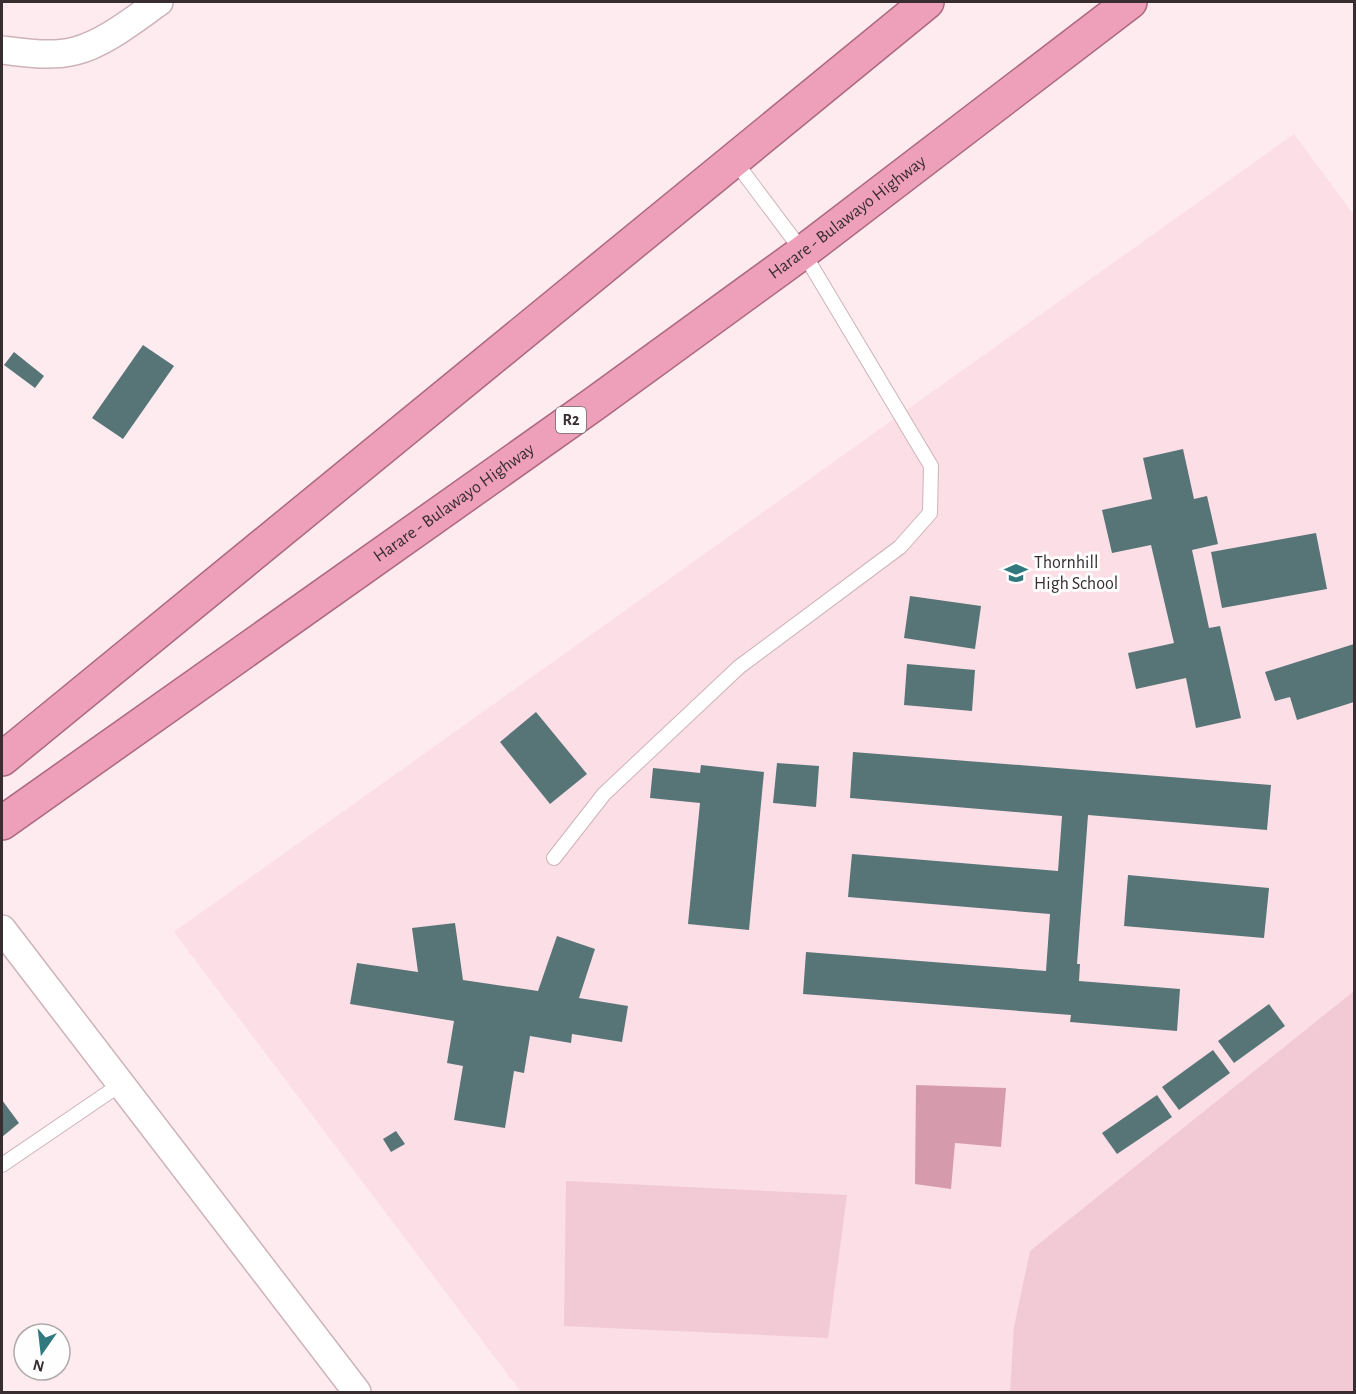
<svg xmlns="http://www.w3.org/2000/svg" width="1356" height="1394" font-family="'Alegreya Sans',sans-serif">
  <rect width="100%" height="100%" fill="#fdebf0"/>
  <path fill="#fcdee6" d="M1294,134l60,81v1177h-833l-347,-460z"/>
  <g fill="#f1cad6">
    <path d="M1354,991v401h-344l4,-65 16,-76z"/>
    <path d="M566,1181l281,14 -19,143 -264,-12z"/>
  </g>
  <path fill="#d59bad" d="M916,1085l90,3 -5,59 -46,-4 -4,46 -36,-5z"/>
  <g fill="#577477">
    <path d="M143,345l31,21 -51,73 -31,-21z"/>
    <path d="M14,352l30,24 -9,12 -31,-23z"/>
    <path d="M1183,449l11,50 13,-3 11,48 -26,6 17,78 11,-2 21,92 -45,10 -10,-50 -50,11 -8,-36 46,-10 -23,-98 -39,8 -10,-43 50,-11 -9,-41z"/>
    <path d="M1316,533l11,56 -105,19 -11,-56z"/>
    <path d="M910,596l71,10 -6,43 -71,-11z"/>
    <path d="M1354,644v58l-57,18 -7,-23 -15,4 -10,-29z"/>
    <path d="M907,664l68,6 -3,41 -68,-6z"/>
    <path d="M536,712l51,62 -37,30 -50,-62z"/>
    <path d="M853,752l418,33 -4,45 -179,-15 -11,149h3l-1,17 101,8 -3,42 -107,-9 1,-7 -268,-21 3,-42 240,19 4,-57 -202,-17 4,-43 206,17 4,-55 -212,-18z"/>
    <path d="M777,763l42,3 -3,41 -43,-4z"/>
    <path d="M701,765l63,7 -15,158 -61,-6 12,-121 -50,-5 3,-30 47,5z"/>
    <path d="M1128,875l141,13 -5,50 -140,-12z"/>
    <path d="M455,923l8,57 75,11 19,-55 38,13 -16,49 49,8 -6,36 -50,-8 -1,9 -41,-7 -6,37 -10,-2 -9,57 -51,-8 9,-54 -16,-3 7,-42 -104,-17 7,-41 61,9 -6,-44z"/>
    <path d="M1269,1004l16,22 -51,37 -16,-22z"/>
    <path d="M1213,1050l17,23 -51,37 -17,-23z"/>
    <path d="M1157,1095l15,22 -55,37 -15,-21z"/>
    <path d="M2,1100l17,23 -17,14z"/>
    <path d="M396,1131l9,13 -14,8 -8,-13z"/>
  </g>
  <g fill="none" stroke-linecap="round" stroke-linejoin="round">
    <g stroke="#ceb2ba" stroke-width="16">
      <g id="service">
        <path d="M554,858l50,-64 135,-127 161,-120 30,-34 1,-47 -128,-214 -69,-92"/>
        <path d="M2,1165l119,-81"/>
      </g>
    </g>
    <g stroke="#ceb2ba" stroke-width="30">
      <g id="minor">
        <path d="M2,50c23,3 50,7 73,1 29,-7 61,-33 84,-49"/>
        <path d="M2,929l355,463"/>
      </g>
    </g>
    <g stroke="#ac6880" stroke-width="36">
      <g id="trunk">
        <path d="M2,759l925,-757"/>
        <path id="s1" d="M2,823l592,-419 209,-152 327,-250"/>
      </g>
    </g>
    <use href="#service" stroke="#fff" stroke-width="14"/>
    <use href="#minor" stroke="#fff" stroke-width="27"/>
    <use href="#trunk" stroke="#eea0bb" stroke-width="33"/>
  </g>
  <defs>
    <g id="school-bare" transform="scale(1.8)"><path d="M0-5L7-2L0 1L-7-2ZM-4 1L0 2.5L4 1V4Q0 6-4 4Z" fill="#30797f" stroke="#fefefe" stroke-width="2.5" paint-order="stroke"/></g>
  </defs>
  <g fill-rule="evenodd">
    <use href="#school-bare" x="1016" y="573"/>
  </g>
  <g text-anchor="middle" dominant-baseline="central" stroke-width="6" stroke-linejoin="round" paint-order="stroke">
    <rect fill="#fefefe" stroke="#736c6e" stroke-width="1.5" x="556" y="407" width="30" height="26" rx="4.5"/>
    <g font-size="16" font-weight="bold" fill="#382d31">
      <text x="571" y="420">R2</text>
    </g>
    <g font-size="18" fill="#382d31" stroke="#fefefe">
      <text stroke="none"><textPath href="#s1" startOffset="1040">Harare - Bulawayo Highway</textPath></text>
      <text stroke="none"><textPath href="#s1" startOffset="554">Harare - Bulawayo Highway</textPath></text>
    </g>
    <g font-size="18" fill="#382d31" stroke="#fefefe" text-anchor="start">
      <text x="1034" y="563">Thornhill<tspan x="1034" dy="21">High School</tspan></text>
    </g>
  </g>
  <rect width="1356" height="1394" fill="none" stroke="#382d31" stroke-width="6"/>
  <g transform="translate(42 1352) rotate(194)"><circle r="28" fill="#fefefe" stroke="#afaaac" stroke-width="1.5"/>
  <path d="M0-4.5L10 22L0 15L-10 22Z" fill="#30797f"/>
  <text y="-9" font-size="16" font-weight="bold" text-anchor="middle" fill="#382d31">N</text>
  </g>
</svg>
